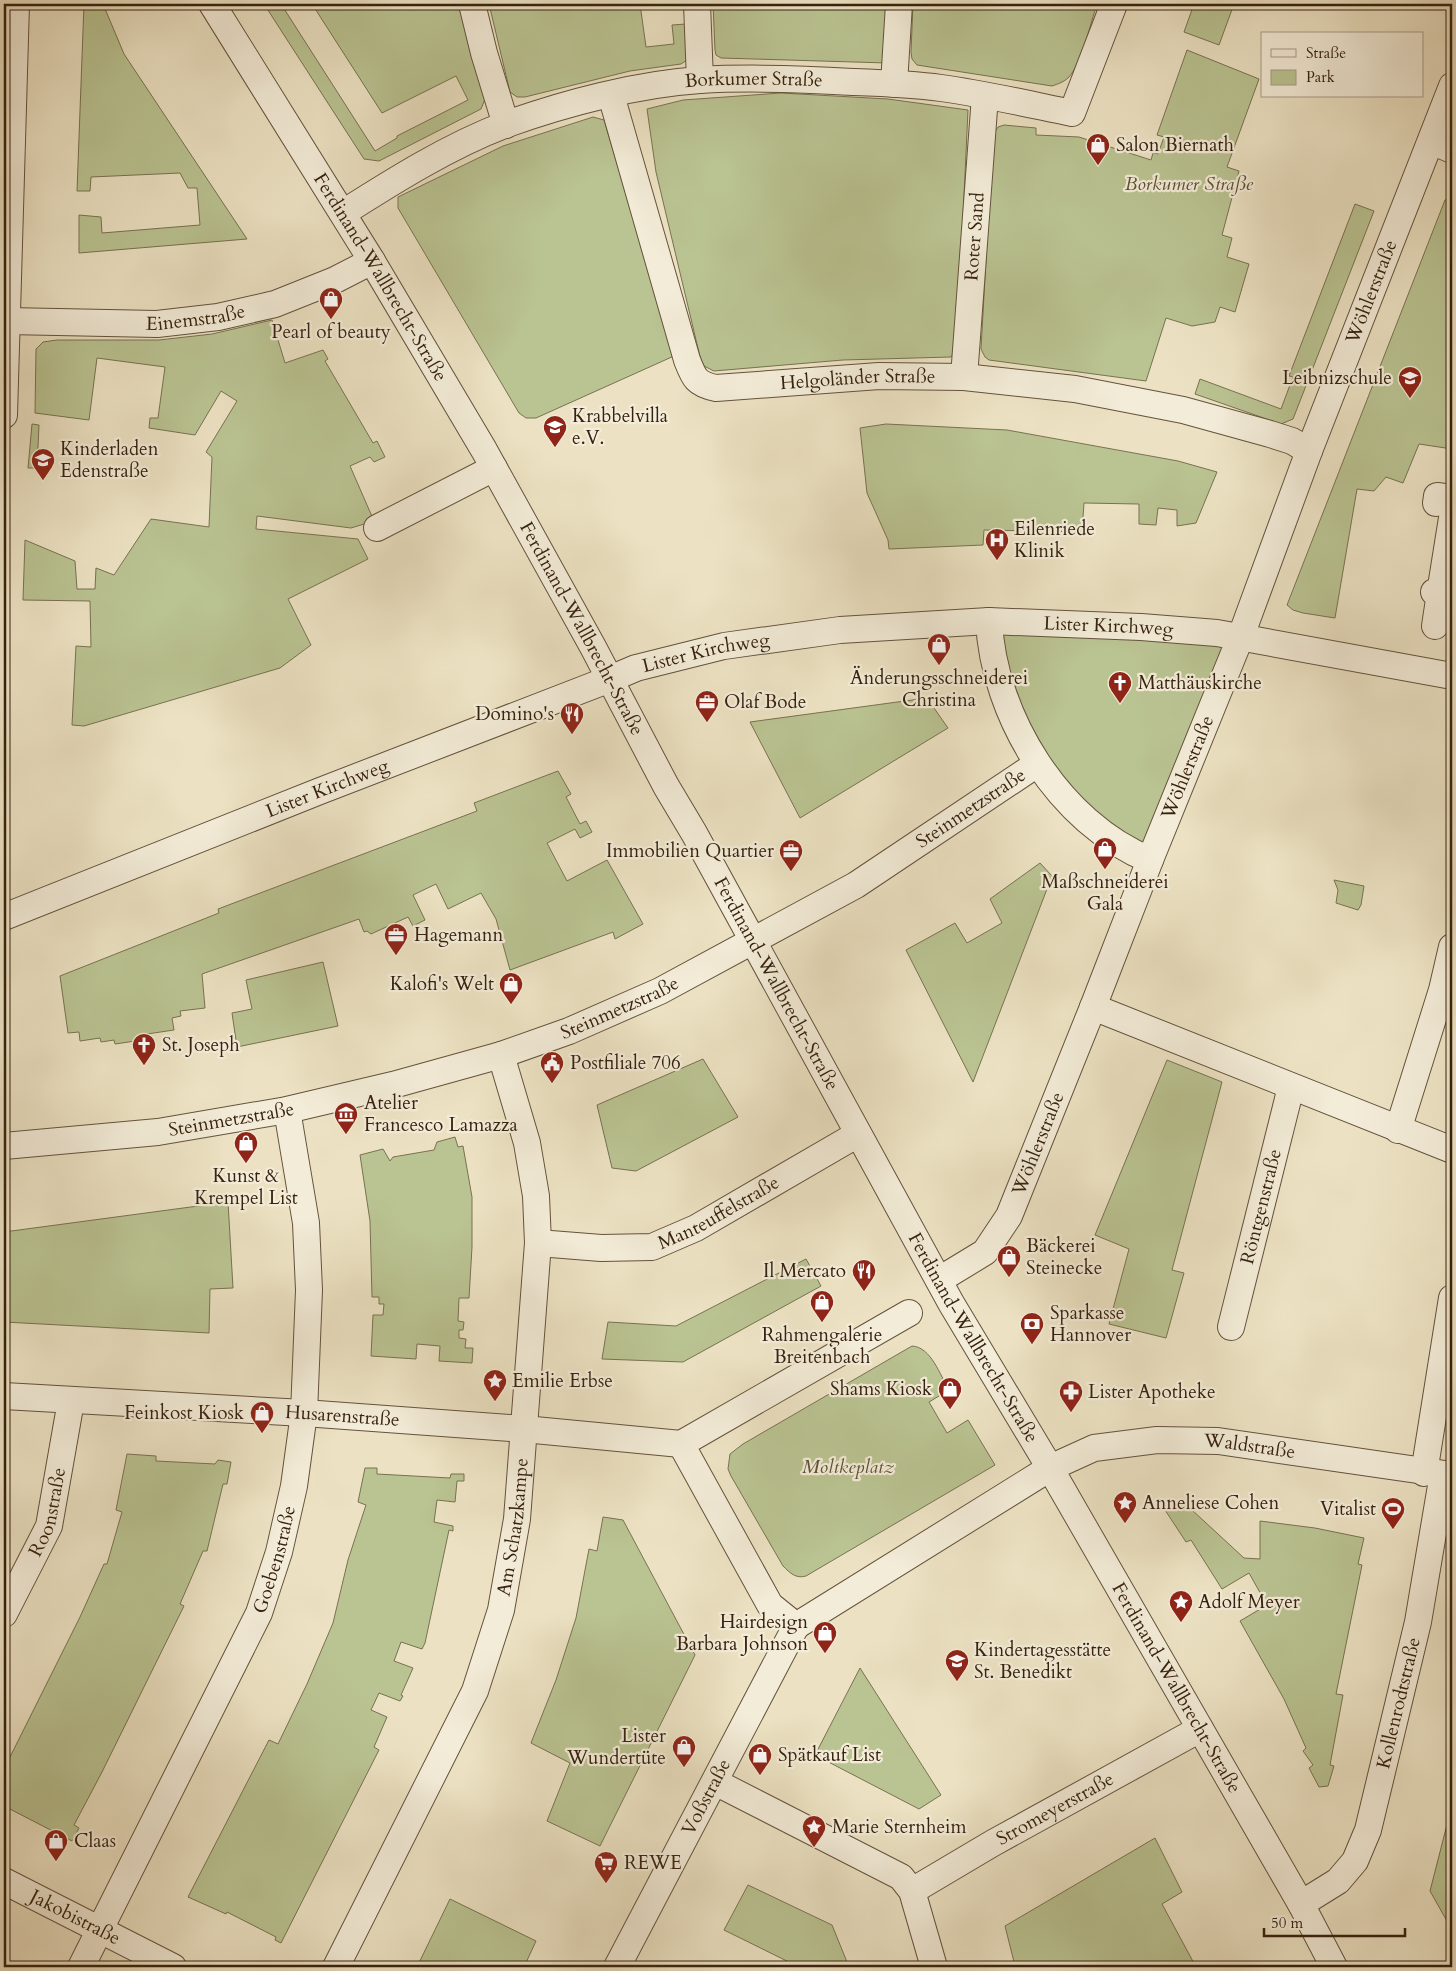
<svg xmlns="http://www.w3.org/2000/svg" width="1456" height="1971" font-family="Cardo,serif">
  <rect width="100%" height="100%" fill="#ece2c3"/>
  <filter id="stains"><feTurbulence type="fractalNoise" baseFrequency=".004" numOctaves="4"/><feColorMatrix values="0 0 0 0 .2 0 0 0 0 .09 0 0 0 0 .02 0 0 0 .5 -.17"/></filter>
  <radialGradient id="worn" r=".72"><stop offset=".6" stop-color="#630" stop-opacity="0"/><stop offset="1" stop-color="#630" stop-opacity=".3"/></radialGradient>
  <g fill="#bac392" stroke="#787250">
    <path d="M84,4h19l21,50 123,185 -168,14v-38l22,2 1,16 98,-8 -3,-37h-9l-8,-15 -89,4 -1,14h-13z"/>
    <path d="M264,4h17l94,147 22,-13v-2l71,-36 -12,-24 -74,37 -70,-109h153l22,90 -6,15 -102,52 -15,-2z"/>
    <path d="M489,4h151l6,43 28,-3 -2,-19 14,-1 1,36 -6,4 -51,7 -105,26h-8l-7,-5z"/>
    <path d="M713,4h179l-5,59 -166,-5 -5,-3 -1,-5z"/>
    <path d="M913,4h184c-6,18 -16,60 -28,73 -5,5 -11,7 -17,9l-135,-21 -5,-6 -1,-7z"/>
    <path d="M1194,4h40l-15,41 -35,-13z"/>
    <path d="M1187,50l72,29 -32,88 12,4 -17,64 10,3 -5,19 22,7 -14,48 -15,-5 -5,15 -23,4 -26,-8 -20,63 -157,-21 -4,-3 -4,-8 12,-214 5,-8 6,-2 32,3v7l43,2 72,23 2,-7 5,1 6,-17 -7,-2z"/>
    <path d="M781,93l107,6 80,11 -11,236 -6,11 -108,3 -129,11 -12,-6 -46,-193 -9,-63 36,-9z"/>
    <path d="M593,117l11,3 70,236 -138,62h-10l-7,-5 -121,-205v-11l105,-51z"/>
    <path d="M1452,198v251l-33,-5 -16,39 -17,-6 -12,14 -17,-2 -22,129 -32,-5 -10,-3 -6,-5 158,-405z"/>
    <path d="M1355,204l19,7 -81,208 -12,5 -86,-30 5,-15 81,30 12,-32 -4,-1z"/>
    <path d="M272,320l13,43 38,-13 5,9 -3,2 48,82 4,-2 8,16 -11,5 -4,-5 -20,9 24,55 -23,7 -94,-12 -1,13 102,10 10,20 -80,40 23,46 -31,23 -196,58 -12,-1 4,-79 15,1 -1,-46 -67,-1 2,-60 50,21 2,28h18l1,-21 18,7 37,-56 58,8 3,-70 -6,-5 31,-51 -16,-10 -26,44 -46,-7 1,-10h8l7,-51 -68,-9 -8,62 -54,-7 1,-64 7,-7 14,-2h102l53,-6z"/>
    <path d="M32,424l7,1 -2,43h-9z"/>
    <path d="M886,424l121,6 171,31 39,11 -21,51 -19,3v-16l-19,-2 -2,17 -17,-1v-20l-55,-1 -2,29 -98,-2 -1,15 -94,4 -1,-9 -21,-47 -7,-65z"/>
    <path d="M989,621l252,15 -91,224 -113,-96z"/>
    <path d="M927,698l21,30 -148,90 -50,-96z"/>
    <path d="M558,771l13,23 -5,3 14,27 6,-3 6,11 -12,6 -5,-9 -28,14 20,38 40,-21 36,64 -28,15 -2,-7 -103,38 -14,-51 -15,-26 -33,16 -12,-25 -23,11 12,25 -12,6 -5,-9 -37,17 -4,-3 -3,1 -5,-13 -157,55 3,34 -25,3 1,5 -9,2 2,12 -27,4 -5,6 -27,4 -1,-4 -13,2 -1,-4 -20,3 -1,-9 -11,1 -8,-57 159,-63 -1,-4 259,-98 -3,-8z"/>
    <path d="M1040,863l12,13 -79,206 -67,-132 49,-27 12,20 35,-20 -12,-24z"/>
    <path d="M1334,880l30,6 -3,19 -3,5 -22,-7 2,-13z"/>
    <path d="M323,962l15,64 -101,21 -5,-34 20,-4 -6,-29z"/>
    <path d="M703,1059l35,58 -102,54 -24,-3 -15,-63z"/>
    <path d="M1167,1060l55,22 -50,188 12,3 -18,65 -57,-14 20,-75 -34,-14z"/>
    <path d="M455,1137l3,10 5,-1 9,51v50l-3,51h-10l-1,23 6,1 -1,8h-4v8l7,1 -1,9h8l-1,15 -33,-2 1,-15 -23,-2 -1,15 -45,-3 2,-41h10l1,-11h-5v-7h-7l-2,-76 -10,-66 23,-6 7,12 3,-4 41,-7 3,-8z"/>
    <path d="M228,1202l5,86 -23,1 -1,44 -205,-11v-90z"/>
    <path d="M806,1259l15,27 -138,76 -81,-3 6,-37 68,4z"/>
    <path d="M912,1346c19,1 28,29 37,44l-20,12 18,31 21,-13 27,45 -189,111c-10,3 -16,-3 -23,-10l-52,-90 -3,-7 2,-15 13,-10z"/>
    <path d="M127,1454l29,2v5l59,3 3,-4 13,2 -4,22h-4l-16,67h-4l-23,53 4,2 -82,166 -28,53 5,3 -7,13 -68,-35v-37l76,-152 24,-53h3l15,-52 -6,-2z"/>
    <path d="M365,1468h12v6l73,4 1,-4h13v7h-7l-2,21 -18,-2 -3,22 19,4v5l-4,-1 -24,113 -3,6 -21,-7 -7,19 19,7 -12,27 2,1 -3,5 -21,-8 -8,17 16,7 -13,30 5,3 -98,193 -6,-3 1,-3 -49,-25 -1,2 -38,-17 81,-157 9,4 29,-60 26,-61 15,-63 18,-55 -8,-3z"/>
    <path d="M1169,1501l24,1 -1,8 52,48 16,1v-38l55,7 49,10 -6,26 4,1 -26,129 7,1 -13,70 4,1 -6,20 -9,1 -10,-19 4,-3 -10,-14 3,-3 -22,-49 -44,-78 27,-16 -18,-32 -27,16 -31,-49 -5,2 -21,-32z"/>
    <path d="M603,1517l20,3 72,135 -95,191 -53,-25 23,-58 -39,-20 25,-63 20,-62 13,-69 8,2z"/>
    <path d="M860,1668l81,127 -22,14 -104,-54z"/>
    <path d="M1452,1805v125l-22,-39z"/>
    <path d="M1155,1838l27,54 -20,12 34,63 -181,-1 -10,-40z"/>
    <path d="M748,1885l84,40 17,42h-50l-75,-37z"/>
    <path d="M450,1899l86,42 -12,26h-107z"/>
  </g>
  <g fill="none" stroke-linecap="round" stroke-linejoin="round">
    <g stroke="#64523c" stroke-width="28">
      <g id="minor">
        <path id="s1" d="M212,4l160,257 112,189 109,197 73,139 28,47 257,470 99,165 251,436 33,63"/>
        <path d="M472,4l12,49 22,72"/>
        <path d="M697,4l3,76"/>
        <path d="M894,84l5,-80"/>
        <path id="s2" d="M611,95l76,265c7,18 9,24 29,28l163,-12 85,1 111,12 108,21 87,24 22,7 17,10"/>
        <path d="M1431,141l21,9"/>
        <path id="s3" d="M343,213c52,-33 106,-67 164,-89 59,-21 131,-40 193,-44 51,-3 103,-1 153,2 29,1 59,2 88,6 44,6 87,16 131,25l42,-109"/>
        <path id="s4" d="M7,321l150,3 61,-7 57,-13 60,-24 37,-19"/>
        <path id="s5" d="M964,377l21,-281"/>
        <path d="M4,415l12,-411"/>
        <path d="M1436,503l1,-7 15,2"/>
        <path d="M377,528l117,-60"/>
        <path d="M1434,592l6,1 -5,33"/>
        <path d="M1440,593l12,-75"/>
        <path d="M989,621c4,95 71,203 161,239"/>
        <path id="s6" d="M4,917l316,-126 290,-112 26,-11 88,-22 116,-16 149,-9 152,6 76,6 235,43"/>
        <path d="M1093,1007l359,143"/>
        <path d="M1398,1130l44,-140 10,-43"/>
        <path id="s7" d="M4,1146l154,-14 129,-22 106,-25 108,-30 68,-24 91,-40 196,-106 181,-121"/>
        <path id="s8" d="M538,1243l63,5 51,-1 44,-19 162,-94"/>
        <path id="s9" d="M939,1280l46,-28 24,-36 84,-209 57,-147 91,-224 68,-185 143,-365"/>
        <path id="s10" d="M1231,1327l60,-240"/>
        <path id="s11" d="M4,1396l300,17 220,16 157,15"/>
        <path d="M1424,1473l28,-175"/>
        <path id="s12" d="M4,1614l45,-88 22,-125"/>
        <path id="s13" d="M796,1626l254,-158 44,-20 63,-8 61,1 234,34"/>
        <path d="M796,1626l-26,-21 -89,-161 228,-131"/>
        <path d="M715,1782l186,95 11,14 22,76"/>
        <path id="s14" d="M4,1881l169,86"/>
        <path id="s15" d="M912,1891l81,-48 207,-114"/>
        <path id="s16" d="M1301,1904l37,-23 17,-20 13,-31 50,-208 25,-148"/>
        <path id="s17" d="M81,1967l178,-354 20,-61 15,-66 10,-73 5,-123 -3,-67 -19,-113"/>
        <path id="s18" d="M336,1967l139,-276 26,-81 16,-91 21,-276 -2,-47 -9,-53 -26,-88"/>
        <path id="s19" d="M617,1967l179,-341"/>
      </g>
    </g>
    <use href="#minor" stroke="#f3ecd8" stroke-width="26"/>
  </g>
  <defs>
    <g id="shop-pin" transform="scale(1.25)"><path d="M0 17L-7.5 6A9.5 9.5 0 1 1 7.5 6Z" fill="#8f2418" stroke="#f3ecd8"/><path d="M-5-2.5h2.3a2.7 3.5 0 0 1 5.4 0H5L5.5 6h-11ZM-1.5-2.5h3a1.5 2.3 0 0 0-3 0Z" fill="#fff"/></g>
    <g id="school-pin" transform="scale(1.25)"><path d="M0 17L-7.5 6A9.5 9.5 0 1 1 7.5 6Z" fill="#8f2418" stroke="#f3ecd8"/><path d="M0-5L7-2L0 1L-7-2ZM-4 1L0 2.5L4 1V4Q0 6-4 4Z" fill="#fff"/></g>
    <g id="hospital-pin" transform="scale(1.25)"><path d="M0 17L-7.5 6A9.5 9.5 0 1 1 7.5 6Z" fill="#8f2418" stroke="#f3ecd8"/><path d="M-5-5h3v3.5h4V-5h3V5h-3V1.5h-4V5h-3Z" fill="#fff"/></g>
    <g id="church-pin" transform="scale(1.25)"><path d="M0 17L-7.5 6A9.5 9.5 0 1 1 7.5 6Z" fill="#8f2418" stroke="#f3ecd8"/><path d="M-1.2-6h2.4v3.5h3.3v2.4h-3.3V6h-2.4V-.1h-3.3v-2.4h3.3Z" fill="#fff"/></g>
    <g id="office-pin" transform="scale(1.25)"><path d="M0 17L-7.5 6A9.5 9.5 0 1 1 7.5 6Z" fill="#8f2418" stroke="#f3ecd8"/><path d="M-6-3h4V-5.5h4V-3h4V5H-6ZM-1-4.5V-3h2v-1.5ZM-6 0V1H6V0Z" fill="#fff"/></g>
    <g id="restaurant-pin" transform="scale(1.25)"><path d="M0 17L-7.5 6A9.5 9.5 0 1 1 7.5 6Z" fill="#8f2418" stroke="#f3ecd8"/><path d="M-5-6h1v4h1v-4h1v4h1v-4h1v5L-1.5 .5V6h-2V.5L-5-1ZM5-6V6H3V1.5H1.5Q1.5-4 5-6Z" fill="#fff"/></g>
    <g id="civic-pin" transform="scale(1.25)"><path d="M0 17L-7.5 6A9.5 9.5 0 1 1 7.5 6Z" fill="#8f2418" stroke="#f3ecd8"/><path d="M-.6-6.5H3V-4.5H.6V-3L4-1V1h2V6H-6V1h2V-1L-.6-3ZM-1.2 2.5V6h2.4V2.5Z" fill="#fff"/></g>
    <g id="museum-pin" transform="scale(1.25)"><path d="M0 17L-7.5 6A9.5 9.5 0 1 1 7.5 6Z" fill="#8f2418" stroke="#f3ecd8"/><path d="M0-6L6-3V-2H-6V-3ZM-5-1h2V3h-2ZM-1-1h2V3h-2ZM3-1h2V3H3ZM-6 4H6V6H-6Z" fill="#fff"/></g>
    <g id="bank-pin" transform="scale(1.25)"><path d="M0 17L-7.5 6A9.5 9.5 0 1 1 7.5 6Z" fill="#8f2418" stroke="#f3ecd8"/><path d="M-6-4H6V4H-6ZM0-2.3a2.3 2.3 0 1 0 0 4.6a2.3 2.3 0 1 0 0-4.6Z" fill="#fff"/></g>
    <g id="sight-pin" transform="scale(1.25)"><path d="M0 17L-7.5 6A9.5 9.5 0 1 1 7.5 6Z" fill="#8f2418" stroke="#f3ecd8"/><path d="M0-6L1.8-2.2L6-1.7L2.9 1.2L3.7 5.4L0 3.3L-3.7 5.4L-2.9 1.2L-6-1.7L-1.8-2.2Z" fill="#fff"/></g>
    <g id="pharmacy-pin" transform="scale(1.25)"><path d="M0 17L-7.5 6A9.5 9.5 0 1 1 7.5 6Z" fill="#8f2418" stroke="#f3ecd8"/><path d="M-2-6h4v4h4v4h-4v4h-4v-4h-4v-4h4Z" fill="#fff"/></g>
    <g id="stadium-pin" transform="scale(1.25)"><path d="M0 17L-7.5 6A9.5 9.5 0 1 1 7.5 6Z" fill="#8f2418" stroke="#f3ecd8"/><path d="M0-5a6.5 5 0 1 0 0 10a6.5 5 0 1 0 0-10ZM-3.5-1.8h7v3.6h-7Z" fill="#fff"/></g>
    <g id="supermarket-pin" transform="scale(1.25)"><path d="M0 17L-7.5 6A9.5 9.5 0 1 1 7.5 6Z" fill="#8f2418" stroke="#f3ecd8"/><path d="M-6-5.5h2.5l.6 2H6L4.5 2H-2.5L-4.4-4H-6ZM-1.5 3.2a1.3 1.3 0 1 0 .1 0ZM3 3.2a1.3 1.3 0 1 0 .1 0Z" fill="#fff"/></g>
  </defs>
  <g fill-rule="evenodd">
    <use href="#shop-pin" x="1098" y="145"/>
    <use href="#shop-pin" x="331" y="299"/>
    <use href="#school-pin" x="1410" y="378"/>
    <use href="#school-pin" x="555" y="427"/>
    <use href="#school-pin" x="43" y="460"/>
    <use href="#hospital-pin" x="997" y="540"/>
    <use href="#shop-pin" x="939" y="645"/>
    <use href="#church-pin" x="1120" y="683"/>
    <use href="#office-pin" x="707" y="702"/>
    <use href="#restaurant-pin" x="572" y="714"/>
    <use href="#shop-pin" x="1105" y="849"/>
    <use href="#office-pin" x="791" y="851"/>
    <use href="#office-pin" x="396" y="935"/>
    <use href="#shop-pin" x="511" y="984"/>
    <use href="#church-pin" x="144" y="1045"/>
    <use href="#civic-pin" x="552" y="1063"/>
    <use href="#museum-pin" x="346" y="1114"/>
    <use href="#shop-pin" x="246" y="1143"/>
    <use href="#shop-pin" x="1009" y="1257"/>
    <use href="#restaurant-pin" x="864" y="1271"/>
    <use href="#shop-pin" x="822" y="1302"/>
    <use href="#bank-pin" x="1032" y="1324"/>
    <use href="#sight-pin" x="495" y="1381"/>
    <use href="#shop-pin" x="950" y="1389"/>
    <use href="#pharmacy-pin" x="1071" y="1392"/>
    <use href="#shop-pin" x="262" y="1413"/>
    <use href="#sight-pin" x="1125" y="1503"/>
    <use href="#stadium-pin" x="1393" y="1509"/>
    <use href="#sight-pin" x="1181" y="1602"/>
    <use href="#shop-pin" x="825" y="1633"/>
    <use href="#school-pin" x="957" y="1661"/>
    <use href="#shop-pin" x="684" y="1747"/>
    <use href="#shop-pin" x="760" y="1755"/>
    <use href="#sight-pin" x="814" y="1827"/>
    <use href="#shop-pin" x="56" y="1841"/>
    <use href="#supermarket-pin" x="606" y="1863"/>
  </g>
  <g text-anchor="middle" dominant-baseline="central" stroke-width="4.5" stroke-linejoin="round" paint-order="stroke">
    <g font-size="19" fill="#36220f" stroke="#f3ecd8">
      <text stroke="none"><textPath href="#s3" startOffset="439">Borkumer Straße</textPath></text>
      <text stroke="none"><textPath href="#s5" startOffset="141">Roter Sand</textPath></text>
      <text stroke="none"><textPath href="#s1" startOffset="321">Ferdinand-Wallbrecht-Straße</textPath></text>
      <text stroke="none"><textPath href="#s9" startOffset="1090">Wöhlerstraße</textPath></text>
      <text stroke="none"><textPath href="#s4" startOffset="189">Einemstraße</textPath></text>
      <text stroke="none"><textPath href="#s2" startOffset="461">Helgoländer Straße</textPath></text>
      <text stroke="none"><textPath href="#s6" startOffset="1156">Lister Kirchweg</textPath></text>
      <text stroke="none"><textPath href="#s1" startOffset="726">Ferdinand-Wallbrecht-Straße</textPath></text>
      <text stroke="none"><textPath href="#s6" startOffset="751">Lister Kirchweg</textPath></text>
      <text stroke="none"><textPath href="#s9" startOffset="580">Wöhlerstraße</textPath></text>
      <text stroke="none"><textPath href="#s6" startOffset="348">Lister Kirchweg</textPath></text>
      <text stroke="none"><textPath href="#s7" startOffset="1039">Steinmetzstraße</textPath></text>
      <text stroke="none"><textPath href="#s1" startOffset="1131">Ferdinand-Wallbrecht-Straße</textPath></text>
      <text stroke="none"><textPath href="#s7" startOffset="634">Steinmetzstraße</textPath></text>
      <text stroke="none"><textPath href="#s7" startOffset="229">Steinmetzstraße</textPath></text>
      <text stroke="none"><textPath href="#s9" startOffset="175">Wöhlerstraße</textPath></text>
      <text stroke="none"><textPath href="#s10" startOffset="124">Röntgenstraße</textPath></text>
      <text stroke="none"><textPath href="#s8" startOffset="189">Manteuffelstraße</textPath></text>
      <text stroke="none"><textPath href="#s1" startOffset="1536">Ferdinand-Wallbrecht-Straße</textPath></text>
      <text stroke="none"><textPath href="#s11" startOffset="339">Husarenstraße</textPath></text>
      <text stroke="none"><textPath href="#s13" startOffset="504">Waldstraße</textPath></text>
      <text stroke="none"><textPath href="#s12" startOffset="112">Roonstraße</textPath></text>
      <text stroke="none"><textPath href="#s18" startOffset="478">Am Schatzkampe</textPath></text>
      <text stroke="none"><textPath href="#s17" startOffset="452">Goebenstraße</textPath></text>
      <text stroke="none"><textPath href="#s1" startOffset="1941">Ferdinand-Wallbrecht-Straße</textPath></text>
      <text stroke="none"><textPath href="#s16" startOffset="234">Kollenrodtstraße</textPath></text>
      <text stroke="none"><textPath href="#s19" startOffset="192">Voßstraße</textPath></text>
      <text stroke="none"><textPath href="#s15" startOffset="165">Stromeyerstraße</textPath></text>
      <text stroke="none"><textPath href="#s14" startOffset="80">Jakobistraße</textPath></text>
    </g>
    <g font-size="19" fill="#36220f" stroke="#f3ecd8" text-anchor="start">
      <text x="1116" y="145">Salon Biernath</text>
      <text x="331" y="332" text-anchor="middle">Pearl of beauty</text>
      <text x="1392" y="378" text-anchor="end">Leibnizschule</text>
      <text x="572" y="416">Krabbelvilla<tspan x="572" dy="22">e.V.</tspan></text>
      <text x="60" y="449">Kinderladen<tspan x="60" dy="22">Edenstraße</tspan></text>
      <text x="1014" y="529">Eilenriede<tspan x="1014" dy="22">Klinik</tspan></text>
      <text x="939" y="678" text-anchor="middle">Änderungsschneiderei<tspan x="939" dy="22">Christina</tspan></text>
      <text x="1138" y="683">Matthäuskirche</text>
      <text x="724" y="702">Olaf Bode</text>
      <text x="554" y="714" text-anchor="end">Domino's</text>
      <text x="774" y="851" text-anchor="end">Immobilien Quartier</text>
      <text x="1105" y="882" text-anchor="middle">Maßschneiderei<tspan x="1105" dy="22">Gala</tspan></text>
      <text x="414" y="935">Hagemann</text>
      <text x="494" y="984" text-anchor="end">Kalofi's Welt</text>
      <text x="162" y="1045">St. Joseph</text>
      <text x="570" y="1063">Postfiliale 706</text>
      <text x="364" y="1103">Atelier<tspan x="364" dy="22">Francesco Lamazza</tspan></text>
      <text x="246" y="1176" text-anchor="middle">Kunst &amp;<tspan x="246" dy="22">Krempel List</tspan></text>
      <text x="1026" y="1246">Bäckerei<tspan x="1026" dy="22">Steinecke</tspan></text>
      <text x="846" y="1271" text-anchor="end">Il Mercato</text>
      <text x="1050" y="1313">Sparkasse<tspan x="1050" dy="22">Hannover</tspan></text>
      <text x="822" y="1335" text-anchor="middle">Rahmengalerie<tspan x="822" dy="22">Breitenbach</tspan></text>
      <text x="512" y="1381">Emilie Erbse</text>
      <text x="932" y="1389" text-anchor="end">Shams Kiosk</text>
      <text x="1088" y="1392">Lister Apotheke</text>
      <text x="244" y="1413" text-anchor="end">Feinkost Kiosk</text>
      <text x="1142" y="1503">Anneliese Cohen</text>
      <text x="1376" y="1509" text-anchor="end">Vitalist</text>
      <text x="1198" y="1602">Adolf Meyer</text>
      <text x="808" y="1622" text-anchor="end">Hairdesign<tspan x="808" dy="22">Barbara Johnson</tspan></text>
      <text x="974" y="1650">Kindertagesstätte<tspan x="974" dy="22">St. Benedikt</tspan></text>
      <text x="666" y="1736" text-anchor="end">Lister<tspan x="666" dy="22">Wundertüte</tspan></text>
      <text x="778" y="1755">Spätkauf List</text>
      <text x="832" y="1827">Marie Sternheim</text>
      <text x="74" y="1841">Claas</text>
      <text x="624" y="1863">REWE</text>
    </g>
    <g font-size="19" font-style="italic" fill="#5e5236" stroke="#f3ecd8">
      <text x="1189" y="184">Borkumer Straße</text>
      <text x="848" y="1467">Moltkeplatz</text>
    </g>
  </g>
  <rect width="1456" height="1971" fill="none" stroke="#ece2c3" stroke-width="20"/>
  <rect x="5" y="5" width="1446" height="1961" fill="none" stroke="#36220f" stroke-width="2.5"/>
  <rect x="10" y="10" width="1436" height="1951" fill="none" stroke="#36220f"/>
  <rect x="1261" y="32" width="162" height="65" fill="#f3ecd8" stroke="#a79b88"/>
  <rect x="1271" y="49" width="25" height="8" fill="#f3ecd8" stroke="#a79b88"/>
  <text x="1306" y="58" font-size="15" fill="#36220f">Straße</text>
  <rect x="1271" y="70" width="25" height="15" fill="#bac392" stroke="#a79b88"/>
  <text x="1306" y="82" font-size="15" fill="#36220f">Park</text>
  <path d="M1264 1928v8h141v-8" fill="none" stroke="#36220f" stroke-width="2.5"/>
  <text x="1271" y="1928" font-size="15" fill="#36220f" stroke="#f3ecd8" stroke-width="4" paint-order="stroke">50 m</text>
  <rect width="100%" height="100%" filter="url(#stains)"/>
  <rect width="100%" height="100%" fill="url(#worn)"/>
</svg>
